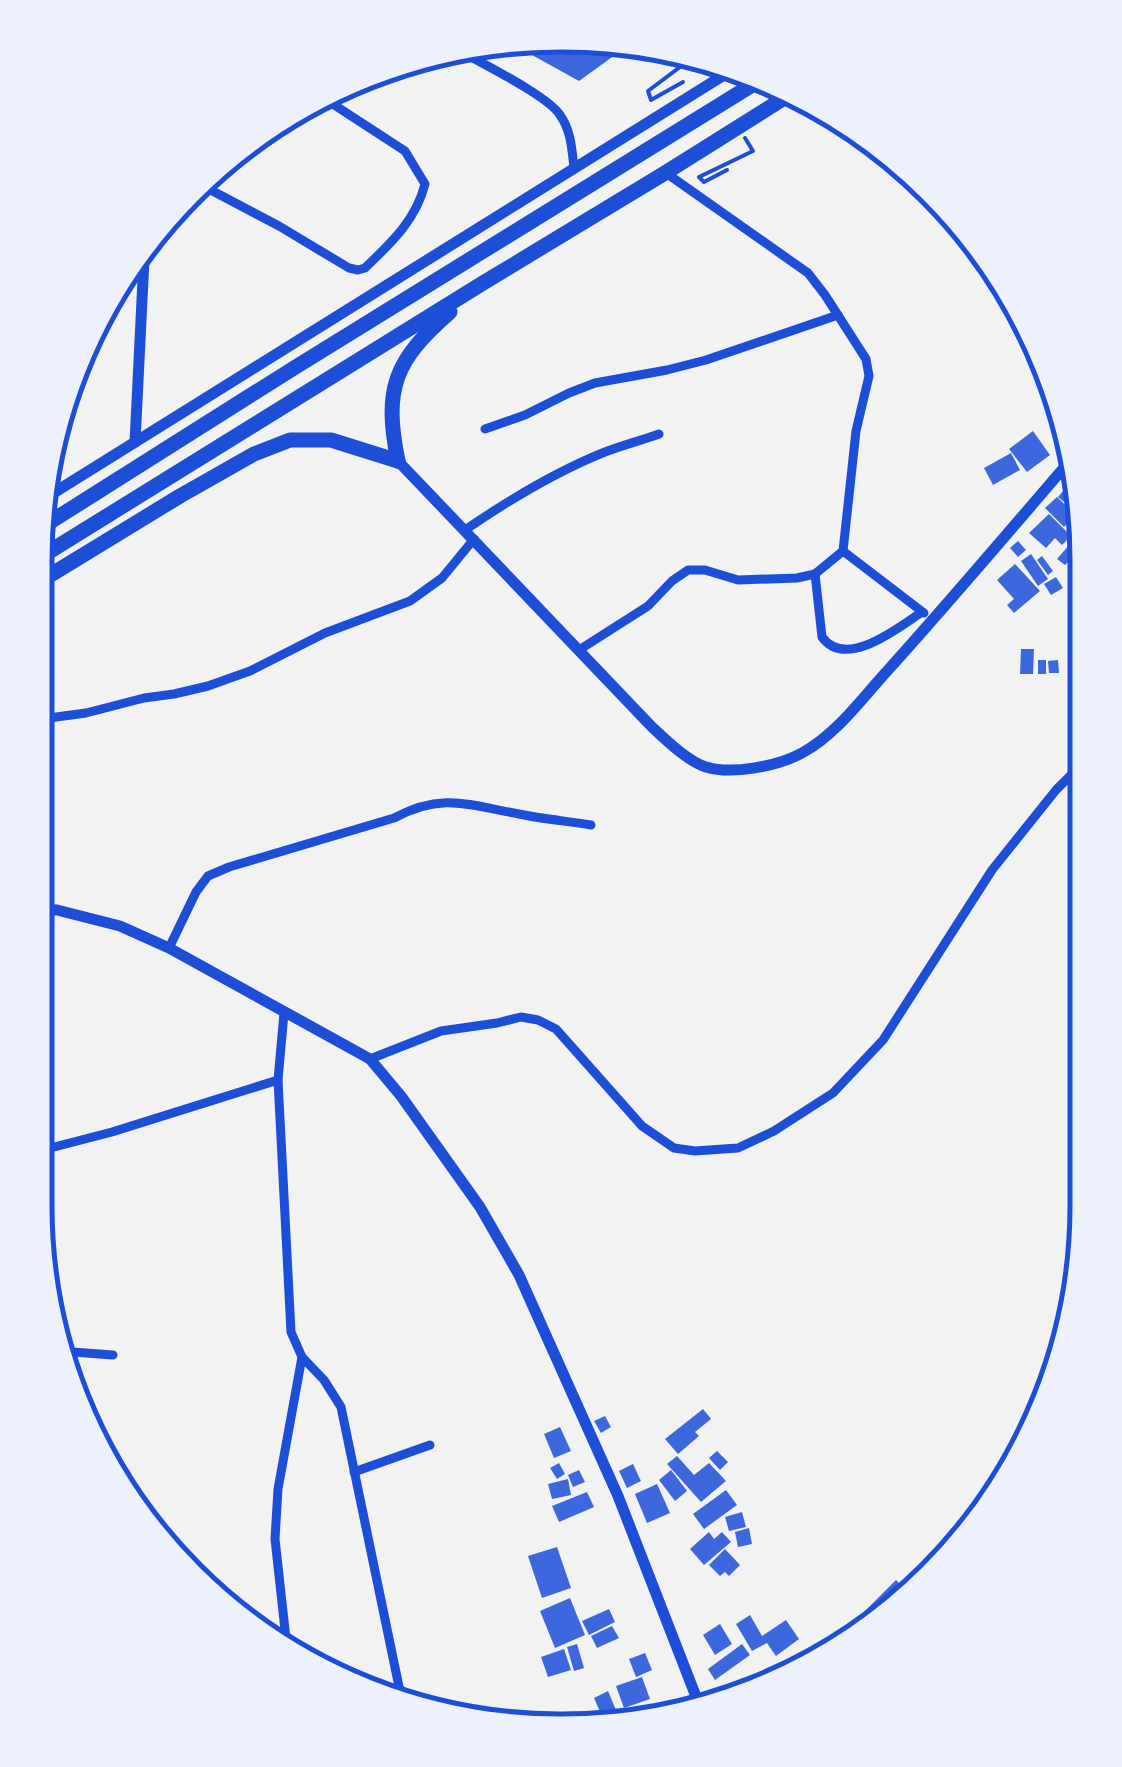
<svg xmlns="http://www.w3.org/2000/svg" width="1122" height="1767" font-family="Poppins,sans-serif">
  <rect width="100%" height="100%" fill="#f2f2f2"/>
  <g fill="#3d67dc">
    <path d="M505,40l94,7 16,8 -36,26z"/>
    <path d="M1060,403l9,21 1,5 -19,-14z"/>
    <path d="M1033,431l17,24 -23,17 -18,-23z"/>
    <path d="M1011,453l9,17 -27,15 -9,-17z"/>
    <path d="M1074,478l4,4 1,6 -2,3 3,3 3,17 -3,4 -22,-18z"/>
    <path d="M1057,497l19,18 -12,12 -19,-19z"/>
    <path d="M1049,514l22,22 -9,9 -7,-7 -9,10 -17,-15z"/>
    <path d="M1018,541l8,9 -8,7 -8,-9z"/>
    <path d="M1079,542l6,4 -20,19 -8,-6 13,-15 4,3z"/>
    <path d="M1031,554l17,25 -10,7 -17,-25z"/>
    <path d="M1042,556l11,15 -5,4 -11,-15z"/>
    <path d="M1015,564l25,27 -26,22 -7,-8 7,-6 -17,-19z"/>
    <path d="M1056,577l7,11 -12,7 -7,-11z"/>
    <path d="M1021,649h13l-1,25h-13z"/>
    <rect x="1038" y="660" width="8" height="14"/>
    <path d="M1058,660l1,13h-10l-1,-12z"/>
    <path d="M703,1409l8,10 -16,13 4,4 -21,18 -13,-15z"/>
    <path d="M605,1416l6,11 -10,6 -7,-12z"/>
    <path d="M560,1427l11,24 -17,7 -10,-24z"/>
    <path d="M717,1451l11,11 -8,8 -11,-12z"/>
    <path d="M677,1456l17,19 15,-12 17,18 -25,21 -34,-38z"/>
    <path d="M559,1463l6,11 -8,5 -7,-11z"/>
    <path d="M633,1464l8,17 -14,7 -8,-17z"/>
    <path d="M579,1470l6,12 -12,5 -5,-12z"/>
    <path d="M671,1470l16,21 -12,10 -16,-21z"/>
    <path d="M568,1479l3,16 -19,4 -4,-15z"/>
    <path d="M657,1484l13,29 -23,10 -12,-29z"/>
    <path d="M726,1490l11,15 -33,24 -11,-15z"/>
    <path d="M587,1492l7,15 -35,15 -7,-16z"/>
    <path d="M742,1512l4,15 -17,4 -4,-14z"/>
    <path d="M749,1528l3,16 -14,3 -3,-15z"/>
    <path d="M709,1532l5,7 8,-7 9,10 -27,23 -14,-16z"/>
    <path d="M557,1547l14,41 -29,10 -14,-42z"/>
    <path d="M725,1549l15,16 -11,11 -4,-4 -5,4 -11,-11z"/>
    <path d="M896,1580l12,12 -49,46 -10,-11z"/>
    <path d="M570,1598l15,37 -30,13 -15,-37z"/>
    <path d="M609,1609l6,13 -26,13 -7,-14z"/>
    <path d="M750,1615l12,21 24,-16 13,19 -23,17 -9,-13 -15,8 -16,-27z"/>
    <path d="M720,1624l12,20 -17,11 -12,-20z"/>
    <path d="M612,1626l7,12 -22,10 -6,-12z"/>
    <path d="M577,1644l7,24 -10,3 -7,-24z"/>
    <path d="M742,1644l8,11 -35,25 -7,-11z"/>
    <path d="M564,1649l7,21 -23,7 -7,-20z"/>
    <path d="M645,1653l7,17 -16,7 -7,-18z"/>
    <path d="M642,1677l8,22 -26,9 -8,-22z"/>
    <path d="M608,1691l13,31 -16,1 -11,-25z"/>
  </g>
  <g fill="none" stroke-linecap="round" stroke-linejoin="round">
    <g stroke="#1d4ed8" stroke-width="4">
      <path d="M683,82l-32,18 -3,-9 48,-36"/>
      <path d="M727,170l-23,12 -5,-5 54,-26 -8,-13"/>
    </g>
    <g stroke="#1d4ed8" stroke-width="9">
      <path d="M460,51c23,13 88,45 100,64 11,15 12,35 14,53"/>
      <path d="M205,187l74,39 70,42 9,2 7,-2c26,-25 51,-48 60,-84l-20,-33 -83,-54"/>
      <path d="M485,429l40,-14 44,-22 26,-10 72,-13 39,-10 132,-45"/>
      <path d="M465,530c41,-28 89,-57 135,-76 19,-8 40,-13 59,-20"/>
      <path d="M843,551l81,62"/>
      <path d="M815,574l7,63c24,33 76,-9 100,-25"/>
      <path d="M579,650l69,-44 24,-25 16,-11h17l33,10 59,-2 18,-4 28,-23 13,-120 13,-55 -3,-17 -41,-64 -17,-22 -142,-100"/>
      <path d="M38,718h11l37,-5 58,-15 30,-4 34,-8 42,-15 75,-38 85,-32 32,-23 32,-39"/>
      <path d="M169,948l27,-56 12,-16 21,-9 165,-49c48,-26 75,-13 125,-4 23,5 48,7 72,11"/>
      <path d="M284,1013l-6,67 13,252 11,25 22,23 17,27 62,299"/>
      <path d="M370,1059l71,-28 56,-8 24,-6 17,3 18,9 86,97 32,22 21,3 43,-3 36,-17 59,-38 50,-53 109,-170 64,-80 29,-29"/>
      <path d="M35,1152l77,-20 166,-52"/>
      <path d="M59,1351l54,4"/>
      <path d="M354,1472l76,-27"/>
      <path d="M287,1648l-12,-109 3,-50 24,-132"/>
      <path d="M536,1721l3,9"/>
    </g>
    <g stroke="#1d4ed8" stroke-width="11">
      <path d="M135,442l10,-203"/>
      <path d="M398,461l253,265c14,13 36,35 55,41 26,8 72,-1 96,-14 35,-19 60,-55 87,-84 63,-70 124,-142 185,-213"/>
      <path d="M39,502l693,-432"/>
      <path d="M37,909l20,1 63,16 49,22 201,111 31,37 79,111 39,68 99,221 84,216"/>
    </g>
    <g stroke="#1d4ed8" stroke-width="15">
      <path d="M398,461c-15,-73 -3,-101 52,-149"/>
      <path d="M39,529l255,-161 463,-286"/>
      <path d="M39,558l444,-275 182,-110 121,-76"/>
      <path d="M39,582l141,-86 74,-42 36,-14h41l67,21"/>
    </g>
  </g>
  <path d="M0 0H1122V1767H0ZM560 52H562A508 508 0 0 1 1070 560V1206A508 508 0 0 1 562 1714H560A508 508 0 0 1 52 1206V560A508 508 0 0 1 560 52Z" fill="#edf1fc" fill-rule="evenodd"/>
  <path fill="none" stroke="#1d4ed8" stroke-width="5" d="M560 52H562A508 508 0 0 1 1070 560V1206A508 508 0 0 1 562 1714H560A508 508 0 0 1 52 1206V560A508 508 0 0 1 560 52Z"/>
</svg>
